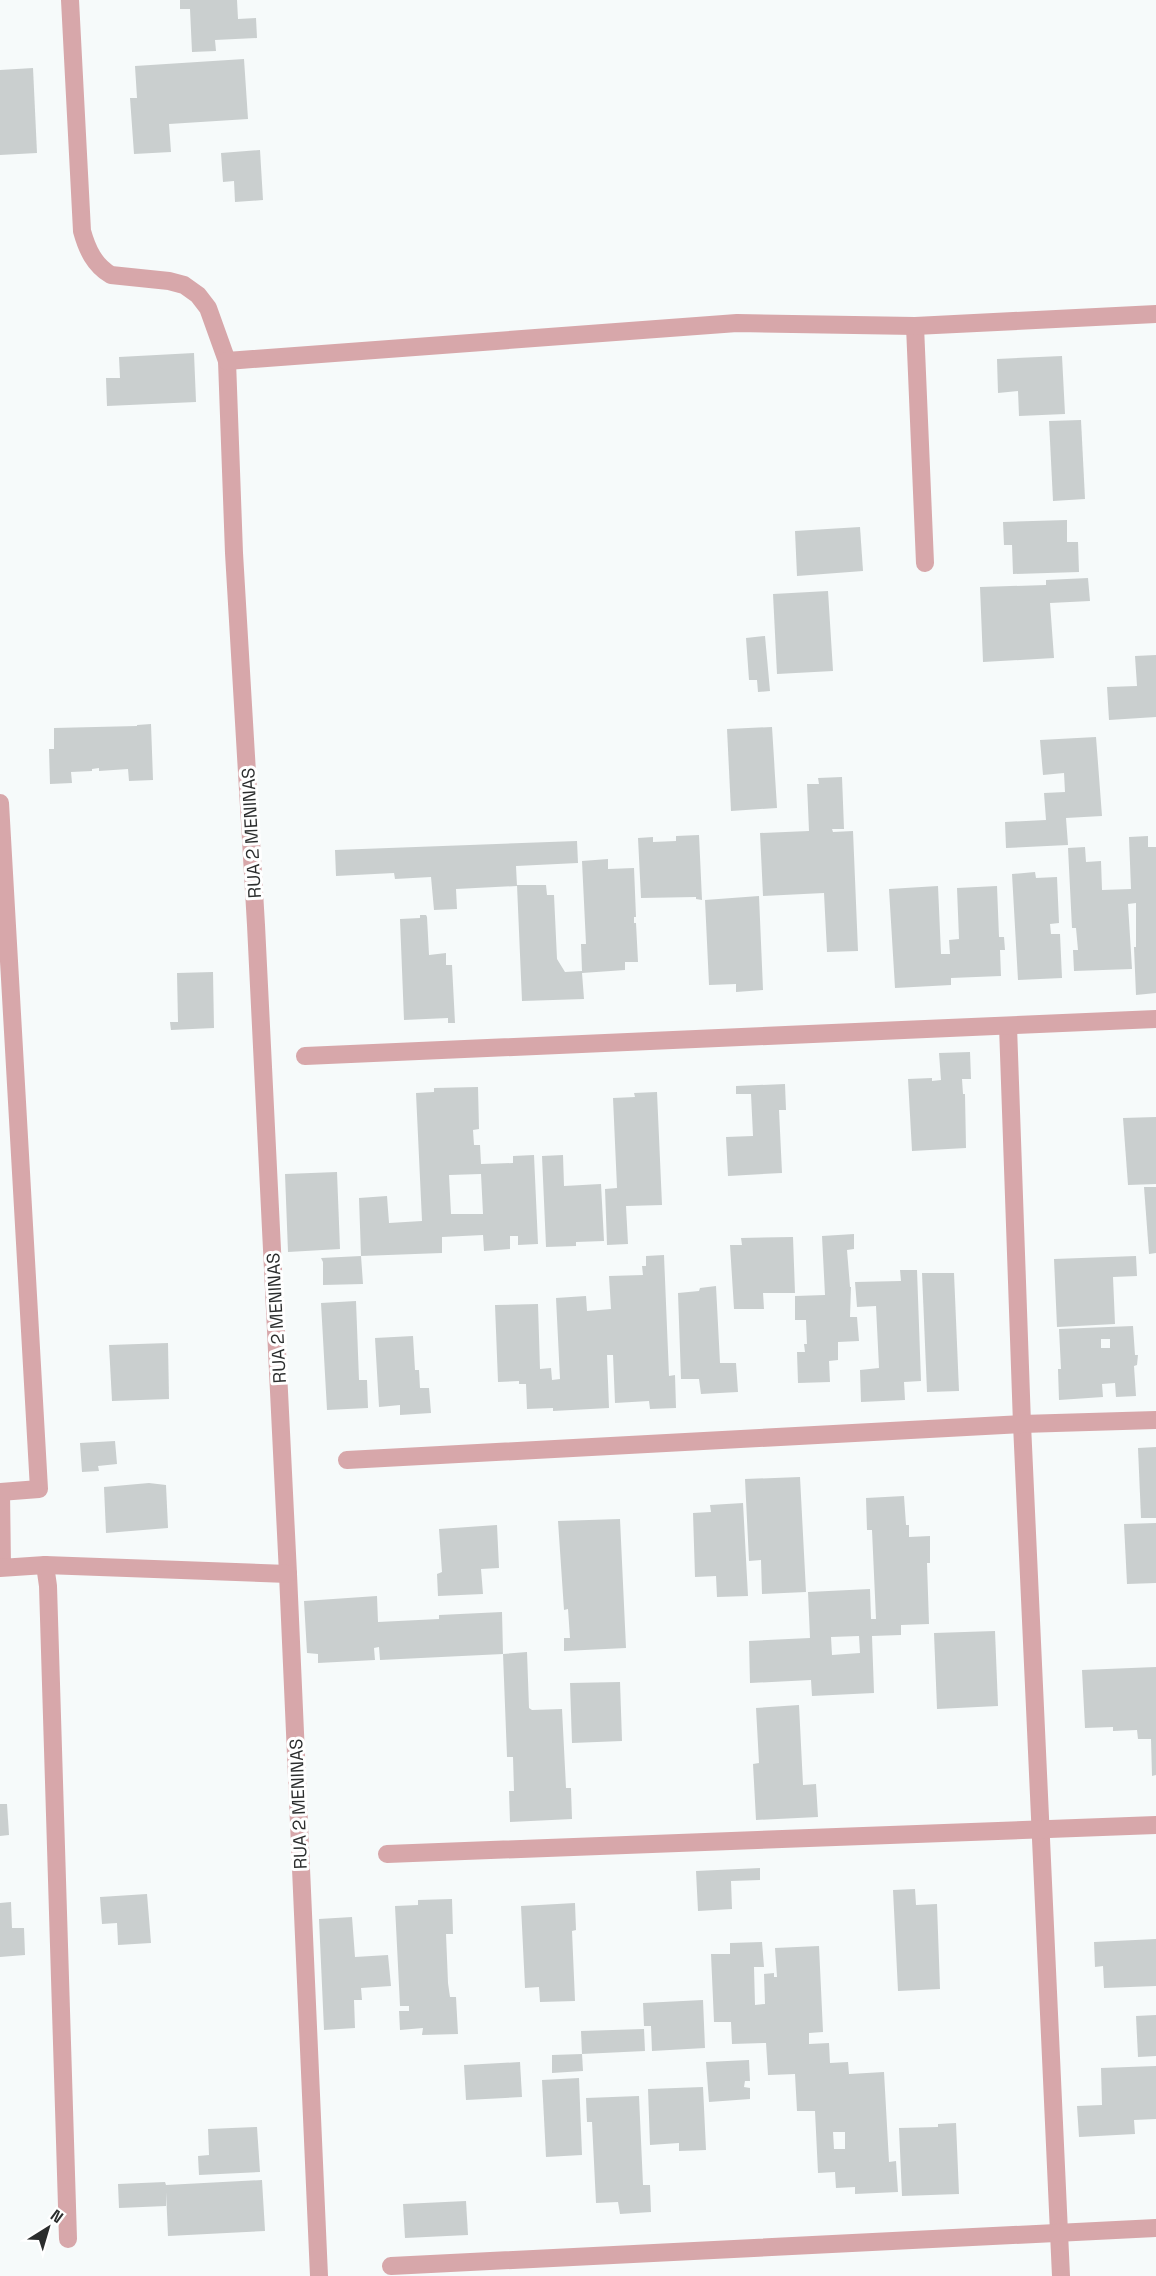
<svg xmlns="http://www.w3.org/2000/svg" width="1156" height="2276" font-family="'Space Grotesk',sans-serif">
  <rect width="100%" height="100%" fill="#f6fafa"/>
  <g fill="#cacfcf" fill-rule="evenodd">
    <path d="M180,0h57l1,19 18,-1 1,20 -42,2 1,11 -24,1 -2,-43h-10z"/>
    <path d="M244,59l4,60 -79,5 2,28 -37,2 -4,-56h7l-2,-32z"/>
    <path d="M33,68l4,85 -37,2v-85z"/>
    <path d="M260,150l3,50 -28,2 -1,-21 -11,1 -2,-29z"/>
    <path d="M194,353l2,49 -89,4 -1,-28h14l-1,-21z"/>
    <path d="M1062,356l3,58 -46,2 -1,-25 -20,2 -1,-34z"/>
    <path d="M1081,420l4,79 -32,2 -4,-80z"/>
    <path d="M1067,520v22h11l1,30 -66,2 -1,-29h-8l-1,-23z"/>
    <path d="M860,527l3,44 -66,5 -2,-45z"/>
    <path d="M1088,578l2,23 -40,2 4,55 -71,4 -3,-75 66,-2v-5z"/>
    <path d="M828,591l5,80 -56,3 -4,-80z"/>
    <path d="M765,636l5,55 -12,1 -1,-12h-8l-3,-42z"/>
    <path d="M1156,655v62l-47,3 -2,-33 30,-1 -2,-30z"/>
    <path d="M151,724l2,56 -24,1 -1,-12 -29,2v-3l-7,1v2l-21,1 1,11 -22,1 -1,-35h5v-21l83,-2v-1z"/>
    <path d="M772,727l5,81 -46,3 -4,-82z"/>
    <path d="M1096,737l6,79 -36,2 2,27 -62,3 -1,-26 41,-2 -2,-27 21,-1 -1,-19 -21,2 -3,-35z"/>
    <path d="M842,777l2,52h-12l1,3 20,-1 5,120 -31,1 -3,-59 -61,3 -3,-63 49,-2 -2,-47h12l-1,-6z"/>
    <path d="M699,835l3,65 -6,-1v-2l-55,1 -3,-60 15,-1v5l23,-1v-5z"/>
    <path d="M1148,836v11h8v146l-20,2 -2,-48h2v-44l-8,1 4,65 -58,2 -1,-21h5l-2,-22h-4l-4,-80 17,-1 1,15 15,-1 1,29 29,-1 -2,-52z"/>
    <path d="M577,841l1,22 -62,3 1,20 -61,3 1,20 -23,1 -3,-33 -36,2 -1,-6 -58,3 -1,-26z"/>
    <path d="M608,859v10l26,-1 2,49h-2v6h2l2,39h-13v8l-43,3 2,26 -62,2 -5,-116h29l1,10h7l3,64 8,13 17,-1 -1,-27h5l-4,-83z"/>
    <path d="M1035,872l1,6 21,-1 2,46 -9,1 1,10h9l2,44 -44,2 -6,-106z"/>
    <path d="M938,886l3,68h9l-1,-14 10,-1 -2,-51 40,-2 2,51h5l1,13h-5l1,26 -50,2v7l-56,3 -6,-99z"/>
    <path d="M759,896l4,94 -27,2v-8l-27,1 -4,-85z"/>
    <path d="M420,915h6l1,2 2,38 17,-2v12h6l3,58h-7v-5l-44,2 -4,-101 20,-1z"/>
    <path d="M213,972l1,56 -43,2 -1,-8h8l-1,-49z"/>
    <path d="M970,1052l1,27h-9l1,15h2l1,54 -54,3 -4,-72 24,-1v3l9,-1 -2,-27z"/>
    <path d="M785,1084l1,26h-7l3,63 -54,3 -2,-39 27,-1 -2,-42h-15v-8z"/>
    <path d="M478,1087l1,42 -6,1 1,15h6l1,19 32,-1v-7l21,-1 4,89 -20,1v-9h-8v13l-26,2 -1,-16 -41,2v16l-81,3 -2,-58 28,-2 2,27 33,-2 -6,-128 18,-1v-4zM481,1174l2,40h-32l-2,-39z"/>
    <path d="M657,1092l5,113 -36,1 2,38 -21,1 -2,-56 12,-1 -4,-90 22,-1 -1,-4z"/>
    <path d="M1156,1117v67l-28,1 -5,-67z"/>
    <path d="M563,1155l1,31 37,-2 3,57 -28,1v4l-30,1 -4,-91z"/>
    <path d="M337,1172l3,77 -52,3 -3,-78z"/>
    <path d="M1144,1187h12v66l-7,1z"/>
    <path d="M854,1234v15l-7,1 3,37h1l-1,30h7l2,24 -21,1v18l-9,1 1,21 -32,1 -1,-31h8l-1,-8h3l-1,-24h-11v-24l30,-1 -3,-59z"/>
    <path d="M793,1237l2,56h-32l1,16h-30l-4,-64h12l-1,-7z"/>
    <path d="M664,1255l5,121 6,-1 1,33 -26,1 -1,-8 -34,2 -2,-48h-6l2,53 -56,3v-3l-26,1 -1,-25h-7v-3l-21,1 -3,-77 43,-1 2,65 11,-1 1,12 8,-1 -4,-81 30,-2 1,15 24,-2 -2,-33 34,-1 -1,-9h4v-10z"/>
    <path d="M361,1256l2,28 -40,1v-23l-2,-4z"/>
    <path d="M1136,1256l1,20 -24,1 2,47 -58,3 -3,-68z"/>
    <path d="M900,1270h17l4,111 -17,1 1,18 -44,2 -1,-32 19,-2 -3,-62 -19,1 -2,-25 46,-1z"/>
    <path d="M922,1273h32l5,118 -32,1z"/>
    <path d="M716,1286l4,77h16l2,29 -37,2 -2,-15h-18l-3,-86 21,-2 1,-3z"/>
    <path d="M356,1301l3,79h8l1,28 -41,2 -6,-107z"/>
    <path d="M1133,1326l2,29h3l-1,10 -3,1 2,30 -20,1 -1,-14 -13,1 1,13 -44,3 -1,-31h3l-2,-40zM1101,1339h9v9h-9z"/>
    <path d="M413,1336l2,34h4l1,18h9l2,25 -31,2v-10l-21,2 -4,-69z"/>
    <path d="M168,1343l1,56 -57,2 -3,-56z"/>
    <path d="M115,1441l2,23 -19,2 1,5 -17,1 -2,-29z"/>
    <path d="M1156,1447v71h-15l-3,-70z"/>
    <path d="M800,1477l6,115 -44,2 -1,-34 -12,1 -4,-82z"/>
    <path d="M149,1483l17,2 2,43 -62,5 -2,-46z"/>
    <path d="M904,1496l2,29h3v12l21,-1v27h-3l2,61 -28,1v10l-29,1 2,57 -62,3 -1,-16 -61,3 -1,-42 61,-3 -2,-46 62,-3 1,30h5l-4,-89h-5l-1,-32zM859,1636l1,17 -28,2 -1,-18z"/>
    <path d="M743,1503l5,93 -31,1 -1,-21 -21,1 -2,-64 18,-1 -1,-7z"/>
    <path d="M620,1519l6,129 -62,3v-13h6l-2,-29 -4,1 -6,-89z"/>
    <path d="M1156,1523v60l-29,1 -3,-60z"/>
    <path d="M497,1525l2,43 -18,1 2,25 -45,2 -1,-22 5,-2 -3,-43z"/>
    <path d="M377,1596l1,26 61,-3v-4l63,-3 1,42 24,-2 2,56 3,2 30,-1 4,79h5l1,31 -62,3 -1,-31h5l-1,-34h-6l-4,-103 -123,6 -1,-13 -5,1 1,12 -57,3v-9l-11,-1 -3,-52z"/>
    <path d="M995,1631l3,75 -61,3 -3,-76z"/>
    <path d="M1156,1667v108l-4,1 -1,-37h-13l-1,-9 -24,1v-4l-28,1 -3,-58z"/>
    <path d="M620,1682l2,59 -50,2 -2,-60z"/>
    <path d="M799,1705l4,80 13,-1 2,33 -62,3 -3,-56 6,-1 -3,-55z"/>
    <path d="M0,1804h7l2,31 -9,1z"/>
    <path d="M760,1868v12l-29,1 1,28 -34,2 -2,-40z"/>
    <path d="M915,1889l1,16 21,-1 3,85 -42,2 -5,-101z"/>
    <path d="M147,1894l4,49 -33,2 -1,-22 -15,1 -2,-27z"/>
    <path d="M452,1899l1,35h-7l2,49 2,14h6l2,37 -36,1 1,-7 -23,2 -1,-19h10v-5h-9l-5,-100 23,-1v-5z"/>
    <path d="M11,1902l1,26h12l1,27 -25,2v-54z"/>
    <path d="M575,1903l1,27 -4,1 3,70 -35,1 -1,-15 -14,1 -4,-82z"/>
    <path d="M352,1917l3,40 33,-2 3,31 -30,2 1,12h-8l1,28 -31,2 -5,-111z"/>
    <path d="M1156,1939v47l-52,2 -1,-22 -8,1 -1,-25z"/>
    <path d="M762,1942l2,25h-10l1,38 10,-1 -1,-30 10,-1v4h3l-2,-29 44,-2 4,86 -14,1v11l20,-1 1,20 18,-1 1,12 35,-2 5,90 7,-1 2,31 -43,2v-7l-19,1 -1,-16 -17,1 -3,-62h-18l-2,-37 -27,1 -2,-32 -34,1 -1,-22h-17l-3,-68h19v-11zM833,2132h12v17h-11z"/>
    <path d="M703,2000l2,48 -53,3 -1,-25h-7l-1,-23z"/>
    <path d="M1156,2015v41l-18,1 -2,-41z"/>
    <path d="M644,2029l1,22 -63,3 -1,-23z"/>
    <path d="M582,2054l1,17 -31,2v-18z"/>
    <path d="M749,2060l1,21h-5l-1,6 6,1v11l-41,3 -3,-40z"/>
    <path d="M520,2062l2,35 -56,3 -2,-35z"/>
    <path d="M1156,2066v53l-22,1 1,14 -56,3 -2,-31 25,-1 -1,-37z"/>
    <path d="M579,2078l3,77 -36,2 -4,-77z"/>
    <path d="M703,2087l3,63 -27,1v-8l-29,2 -2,-56z"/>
    <path d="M639,2096l4,89h7l1,27 -31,2 -2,-12 -22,1 -4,-81h-5l-1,-24z"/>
    <path d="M956,2123l3,71 -57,2 -3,-68 39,-1v-3z"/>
    <path d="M257,2127l3,45 -61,3 -1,-19 11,-1 -1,-26z"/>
    <path d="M262,2180l3,51 -97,5 -2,-44v14l-47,2 -1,-24 47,-2 1,3z"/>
    <path d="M466,2201l2,34 -63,3 -2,-34z"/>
  </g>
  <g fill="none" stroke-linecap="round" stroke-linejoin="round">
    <g stroke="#d7a7aa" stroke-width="18">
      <path d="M70,0l12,231c5,18 12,34 29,44l58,6 15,4 14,10 10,13 19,53 7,192 22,372 32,649 31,702"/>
      <path d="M915,326l10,237"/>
      <path d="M227,361l510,-38 178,3 241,-12"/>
      <path d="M0,803l39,686 -39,3"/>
      <path d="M1008,1026l14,398 39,852"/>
      <path d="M305,1056l851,-37"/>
      <path d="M347,1460l675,-36 134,-4"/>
      <path d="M1,1492l1,75"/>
      <path d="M45,1565l3,21 20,653"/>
      <path d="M0,1568l45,-3 243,9"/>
      <path d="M387,1854l769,-29"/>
      <path d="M391,2266l765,-38"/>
    </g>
  </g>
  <g text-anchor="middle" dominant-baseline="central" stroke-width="6" stroke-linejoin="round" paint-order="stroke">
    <g font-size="18" fill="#2b2d2d" stroke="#fff">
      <text transform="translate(251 833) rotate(-93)">RUA 2 MENINAS</text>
      <text transform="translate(276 1318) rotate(-93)">RUA 2 MENINAS</text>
      <text transform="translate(298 1804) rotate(-92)">RUA 2 MENINAS</text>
    </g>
  </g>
  <g transform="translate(48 2228) rotate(37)" stroke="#ffffff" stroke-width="4.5" paint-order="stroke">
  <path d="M0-4.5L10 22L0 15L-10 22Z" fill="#2b2d2d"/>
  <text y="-9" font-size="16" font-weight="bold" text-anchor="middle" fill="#2b2d2d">N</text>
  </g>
</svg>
